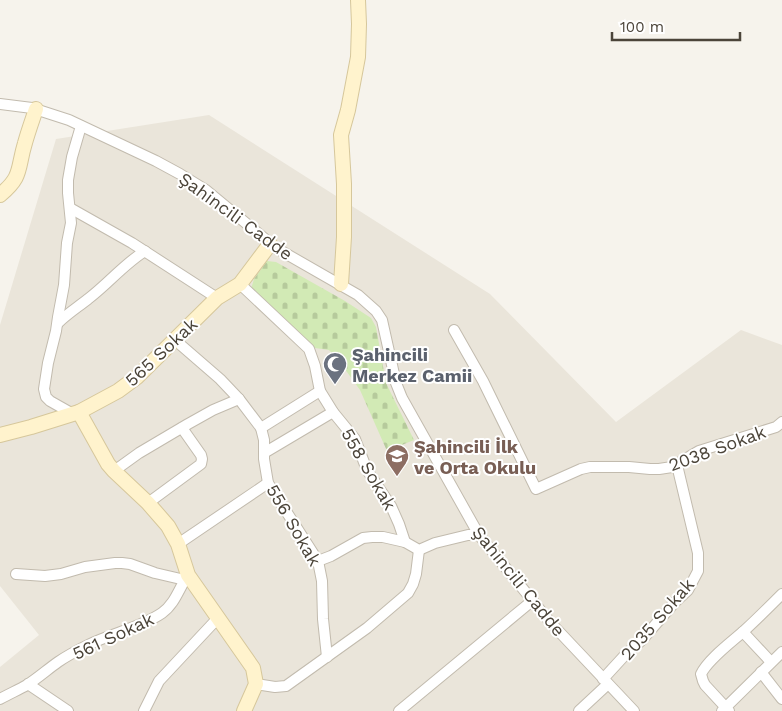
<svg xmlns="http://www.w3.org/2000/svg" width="782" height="711" font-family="'Work Sans',sans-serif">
  <defs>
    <pattern id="cemetery-stones" width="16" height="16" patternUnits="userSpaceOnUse" patternTransform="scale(1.25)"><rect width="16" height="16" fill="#d2eab5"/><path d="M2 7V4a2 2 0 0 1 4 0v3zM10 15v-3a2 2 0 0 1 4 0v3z" fill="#b6ca9c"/></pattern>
  </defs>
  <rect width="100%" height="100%" fill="#f6f3ec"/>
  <path fill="#eae5da" d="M209,115l281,179 126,128 125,-92 41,15v366h-782v-44l39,-32 -39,-49v-261l56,-186z"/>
  <path fill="url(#cemetery-stones)" d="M267,261l9,1 69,39 26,17 5,9 10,56 28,57 -27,11 -27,-61 -21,-29 -10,-11 -14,-2 -64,-59 3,-10z"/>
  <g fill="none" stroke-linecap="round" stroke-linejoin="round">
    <g stroke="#c2bbae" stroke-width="12">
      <g id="street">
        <path d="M0,104l32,4 37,12 87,41 24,13 26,16 70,58 82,47 18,16 6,9 14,63 6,15 77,137 71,87 84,89"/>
        <path d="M70,208l62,35 85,55"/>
        <path d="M240,284l69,65 6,17 5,25 13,21 22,27 12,31 24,36 8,18 6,18"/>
        <path d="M58,323c9,-9 20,-16 30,-24 20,-15 36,-35 57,-48"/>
        <path d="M454,330l29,51 53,108 45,-20 9,-2h39l21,2h9l13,-2 27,-16 77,-24 6,-5"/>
        <path d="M175,340l45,39 19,20 22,29 3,12v19l4,24 50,78 4,20 1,38 4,38"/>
        <path d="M73,414l-23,-13 -4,-4 -2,-8 4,-26 8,-32 2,-14 6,-32 3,-42 4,-20 -3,-30v-13l4,-23 9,-31"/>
        <path d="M261,428l59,-37"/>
        <path d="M264,453l69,-41"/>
        <path d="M114,471l25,-18 49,-29 25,-14 26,-11"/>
        <path d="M148,503l53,-39 1,-5 -1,-4 -19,-27"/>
        <path d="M178,544l90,-61"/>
        <path d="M318,561l13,-5 32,-18 9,-1h11l22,5 14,8 16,-7 33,-8h11"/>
        <path d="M16,574l29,2 16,-2 24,-7 30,-4h7l8,1 25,9 30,7"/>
        <path d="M743,632l28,30"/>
        <path d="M761,672l21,27"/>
        <path d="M603,679l22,-24 17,-15 33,-38 13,-12 10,-19v-18l-21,-88"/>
        <path d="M28,684l40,27"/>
        <path d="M256,684l19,3 11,-1 81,-58 41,-35 5,-9 3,-10 3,-24"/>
        <path d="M0,699c9,-5 18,-9 27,-14 11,-7 21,-16 31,-23 10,-7 20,-12 30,-17 24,-12 52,-17 74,-32 13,-9 17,-25 26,-38"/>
        <path d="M144,711l15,-30 58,-62"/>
        <path d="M399,711l133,-110"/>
        <path d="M579,711l29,-27"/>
        <path d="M722,711l60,-59"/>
        <path d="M729,711l-24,-26 -2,-4 -2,-7c7,-15 32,-33 44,-44 13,-12 25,-24 37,-36"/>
      </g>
    </g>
    <g stroke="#d6c79b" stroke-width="16">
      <g id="secondary">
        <path d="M0,195c23,-19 17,-26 25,-52 3,-11 7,-22 11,-34"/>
        <path d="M341,284l3,-47v-53l-3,-49 7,-25 10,-53 1,-33 -1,-24"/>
        <path d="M79,412l29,52 6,7 34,32 20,23 10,18 10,31 65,93 3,16 -12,27"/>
        <path d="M0,435l31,-8 48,-15 39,-21 19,-14 80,-79 23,-14 30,-40"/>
      </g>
    </g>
    <use href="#street" stroke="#fff" stroke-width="10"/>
    <use href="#secondary" stroke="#fff3cd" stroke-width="14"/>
  </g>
  <defs>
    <g id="mosque-pin" transform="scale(1.25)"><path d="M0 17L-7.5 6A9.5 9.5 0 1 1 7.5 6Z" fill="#6b7280" stroke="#fff"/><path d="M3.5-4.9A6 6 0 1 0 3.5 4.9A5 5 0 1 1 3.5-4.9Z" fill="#fff"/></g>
    <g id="school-pin" transform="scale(1.25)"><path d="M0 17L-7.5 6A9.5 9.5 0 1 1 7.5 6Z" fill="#8d6e63" stroke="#fff"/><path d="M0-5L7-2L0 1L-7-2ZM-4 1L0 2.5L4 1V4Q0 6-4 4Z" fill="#fff"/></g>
  </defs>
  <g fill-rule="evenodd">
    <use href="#mosque-pin" x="335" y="364"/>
    <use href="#school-pin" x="397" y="456"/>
  </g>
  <g text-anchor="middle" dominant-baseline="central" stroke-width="4" stroke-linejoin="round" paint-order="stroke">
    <g font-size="18" fill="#4b4439" stroke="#fff">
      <text transform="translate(236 216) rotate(36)">Şahincili Cadde</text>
      <text transform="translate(161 352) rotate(-43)">565 Sokak</text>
      <text transform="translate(717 448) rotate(-20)">2038 Sokak</text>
      <text transform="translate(369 469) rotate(60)">558 Sokak</text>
      <text transform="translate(294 525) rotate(60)">556 Sokak</text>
      <text transform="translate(519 581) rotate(51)">Şahincili Cadde</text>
      <text transform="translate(657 619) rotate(-49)">2035 Sokak</text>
      <text transform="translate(113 636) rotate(-25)">561 Sokak</text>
    </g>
    <g font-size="18" font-weight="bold" fill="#5b616d" stroke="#fff" text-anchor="start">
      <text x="352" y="354">Şahincili<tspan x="352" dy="21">Merkez Camii</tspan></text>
    </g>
    <g font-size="18" font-weight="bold" fill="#785e54" stroke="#fff" text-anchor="start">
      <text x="414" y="446">Şahincili İlk<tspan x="414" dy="21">ve Orta Okulu</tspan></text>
    </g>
  </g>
  <path d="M612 32v8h128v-8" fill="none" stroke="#4b4439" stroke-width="2.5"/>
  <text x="620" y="32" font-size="15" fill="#4b4439" stroke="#ffffff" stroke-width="4" paint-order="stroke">100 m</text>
</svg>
